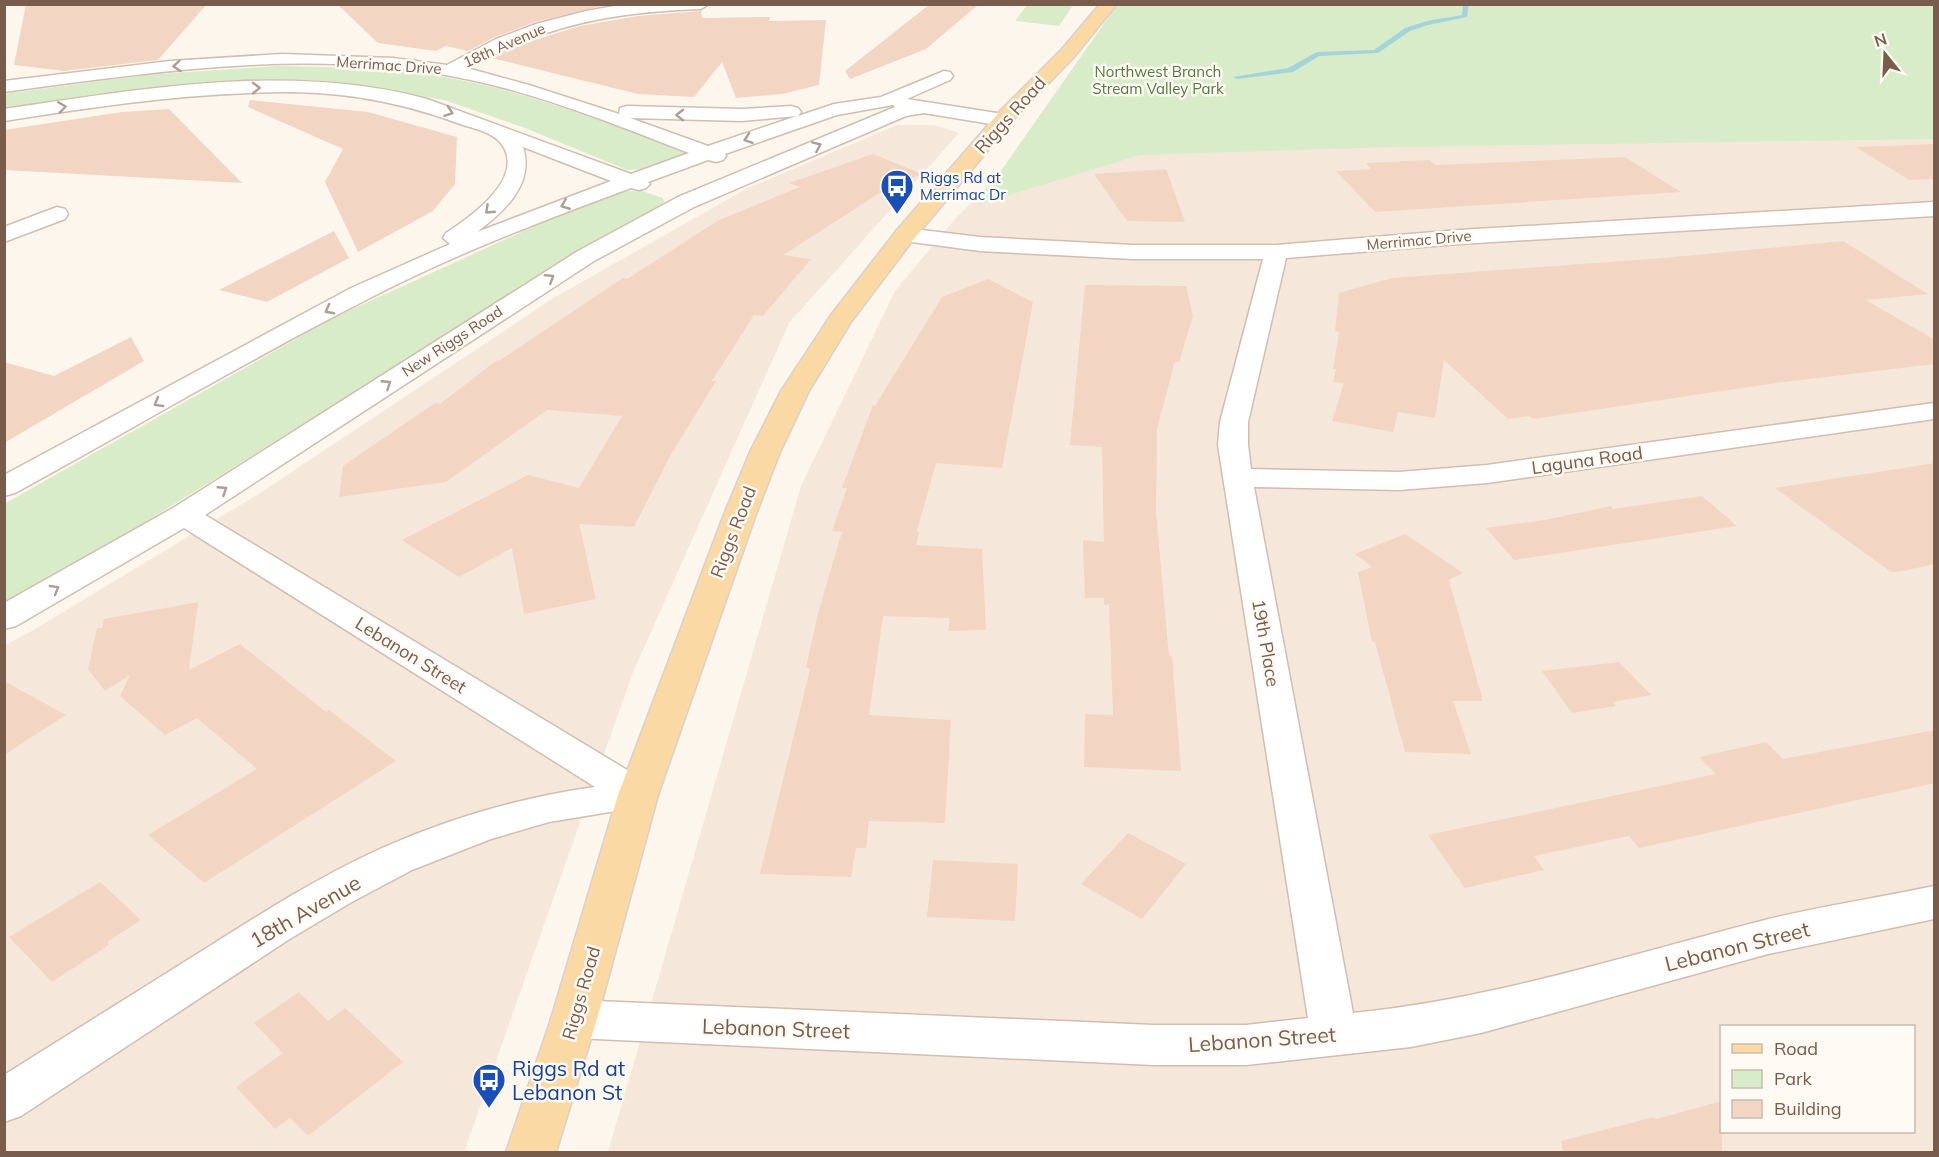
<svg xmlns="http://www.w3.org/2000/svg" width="1939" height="1157" font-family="Mulish,sans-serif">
  <rect width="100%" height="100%" fill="#fdf6ec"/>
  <g fill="#f5e8da" fill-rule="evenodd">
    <path d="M897,125h37l25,8 -170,190 -156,349 -169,480h-459v-507l25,-13 227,-137 295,-196 194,-110z"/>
    <path d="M1934,125v1027h-1326l193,-666 94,-195 59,-71 60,-61zM1722,1026h192v106h-192z"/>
  </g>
  <g fill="#d8ecc9">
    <path d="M1027,5v-1l46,1 -14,21 -44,-5z"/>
    <path d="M1117,5h817v134l-541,8 -253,8 -163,50z"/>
    <path d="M278,66c60,1 119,2 177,13 77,14 153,45 227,71l3,4 -38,15 -20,1 -102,-42 -81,-28 -77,-13 -79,-3 -283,26 -1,-16 140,-19z"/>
    <path d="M639,190l24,8 2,8 -94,51 -427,266 -139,80 -1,-99 331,-187 204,-93 81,-32z"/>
  </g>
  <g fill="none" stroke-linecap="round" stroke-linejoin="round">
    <path fill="#a5d3da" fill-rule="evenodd" d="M1463,4h6l-2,13 -39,8 -18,6 -32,22 -59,3 -26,16 -56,7 -4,-2 55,-9 29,-16 57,-2 31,-22 22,-7 35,-6z"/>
  </g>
  <g fill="#f3d5c3">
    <path d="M26,4h181l-49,56 -94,11 -50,-6z"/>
    <path d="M337,4h273l-75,18 -40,15 -27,14 -22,-5 -10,5 -58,-8z"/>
    <path d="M930,4h49l-53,45 -76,30 -5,-8z"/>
    <path d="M701,11l1,7 68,-1 -1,4 57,-1 -7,65 -37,9 -46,4 -14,-36 -28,35 -56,-3 -146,-36 33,-15 55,-17 58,-10z"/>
    <path d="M250,100l118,12 89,25 -2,47 -22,27 -75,41 -33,-70 18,-33 -95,-42z"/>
    <path d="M169,109l73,74 -238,-13v-40l118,-18z"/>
    <path d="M1935,144v35l-26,1 -53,-33z"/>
    <path d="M873,154l49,20 -39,17 -100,64 28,4 -48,57 -9,-1 -42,66h4l-46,75 -36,71 -55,-3 17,75 -72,15 -12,-66 -53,29 -57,-37 126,-65 51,13 43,-72 -75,-6 -101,72 -107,15 4,-31 92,-63 5,1 57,-44 2,1 124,-83 4,1 92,-59 81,-33 -11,-4z"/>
    <path d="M1625,157l56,35 -306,20 -39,-41 35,-2 -5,-6 63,-3 6,5z"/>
    <path d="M1166,169l19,53 -58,-1 -33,-47z"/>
    <path d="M334,231l15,27 -82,44 -48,-12z"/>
    <path d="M1843,241l85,53 -62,6 69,40v24l-159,19 -243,36 -3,-3 -22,3 -64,-59 -9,58 -37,-6 -5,20 -61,-11 12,-38 -11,-1 3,-13h-3l6,-37 -4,-1 4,-38 53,-15 271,-20z"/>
    <path d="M988,279l45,23 -31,166 -66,-5 -19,68 2,1 -3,13 66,4 4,81 -38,1 2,-13 -67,-2 -14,99 82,5 -6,103 -76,-2 -3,27h-10l-5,29 -91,-3 50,-205 -4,-1 12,-55 24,-81 -10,-1 15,-43h-5l31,-83 2,1 67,-109z"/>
    <path d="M1085,285l101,1 7,30 -14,46 -4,-1 -18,68 -1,83 13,144h3l9,115 -97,-4 1,-53 28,1 -4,-110h-5v-7h-19l-2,-58 21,2 -2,-95 -32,-2z"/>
    <path d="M131,337l13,24 -140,82v-81l50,14z"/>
    <path d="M1935,463v101l-37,8h-7l-116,-84z"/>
    <path d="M1702,496l35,30 -223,34 -28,-32 59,-8 66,-14 2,3z"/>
    <path d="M1405,534l58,39 -14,7 34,121h-30l18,53 -66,-2 -30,-110h-3l-14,-70 14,-5 -17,-13z"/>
    <path d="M198,602l-9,68 51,-26 86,68 3,-2 67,51 -192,122 -56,-48 109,-66 -60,-51 -32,17 -45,-39 10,-21 -25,16 -17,-22 9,-41h5l2,-9z"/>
    <path d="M1619,662l32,33 -38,7 3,4 -44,7 -30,-42z"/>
    <path d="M4,681l62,34 -62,40z"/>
    <path d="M1935,730v53l-296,65 -10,-12 -95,20 10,14 -79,18 -37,-53 288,-61 -17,-17 67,-15 17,17z"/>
    <path d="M1128,833l58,31 -44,55 -61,-35z"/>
    <path d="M933,860l85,4 -3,57 -88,-4z"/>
    <path d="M100,882l41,38 -34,22 2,3 -57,37 -43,-45z"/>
    <path d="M299,992l29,29 17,-13 58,54 -95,74 -18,-18 -15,11 -39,-42 47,-34 -29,-30z"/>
    <path d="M1722,1101v51h-159l-2,-11 93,-24 2,2z"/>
  </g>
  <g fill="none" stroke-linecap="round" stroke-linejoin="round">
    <g stroke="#d1beb0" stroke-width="3">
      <g id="minor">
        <path d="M626,4h83l-8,5c-90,3 -155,16 -234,59l62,17 90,29 1,-6 7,-2 115,3 49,-3 7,2 3,4 -3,4 36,-12 47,-7 63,-26 6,1 3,4 -3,4 -43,19 96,15 7,2 3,4 -3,4 -7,2 -79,-13 -18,3 -212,91 -100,54 -389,254 447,270 6,10 -6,10 -103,17 -58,17 -79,31 -62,33 -62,37 -267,176 -17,6v-47c67,-42 134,-84 201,-126 57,-36 115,-73 177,-101 68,-30 140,-51 213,-61l-411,-259 -168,98 -12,3v-26l169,-95 405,-257 100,-54 217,-90 -2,-2 -56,10 -112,39 1,2 -3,4 -7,2 -8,-2 -60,22 2,2 -4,4 -7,2 -8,-2c-89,33 -179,67 -263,111 -120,61 -236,130 -353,194l-11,3v-21l347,-187 99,-44 -7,-6 3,-5c23,-15 78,-53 57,-87 -8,-13 -27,-17 -40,-21 -73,-27 -136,-36 -214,-32 -82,3 -163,15 -245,28v-12c138,-20 286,-47 423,-10l204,75 58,-21c-75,-29 -153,-61 -233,-76 -148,-29 -304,-5 -452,15v-11l166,-20 112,-7 111,4 54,7 49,-26 40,-15 50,-13zM797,116l-89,30 -78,-28 112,3zM523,147l88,34 -134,51c27,-20 58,-48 46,-85z"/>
        <path d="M1934,202v14l-475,28 -173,14 -38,164v23l3,24 148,3 88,-7 447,-62v16l-447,64 -88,7 -145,-3 99,526c141,-14 275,-58 412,-93 55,-14 113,-22 169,-34v33l-166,35 -287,79 -70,14 -165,18h-93l-579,-27 -16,-5 -7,-14 7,-14 16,-5 579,25h93l62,-7 -90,-573 2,-23 43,-163h-130l-153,-8 -83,-11 -3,-5 3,-5 8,-2 75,9 153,8h143l183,-15z"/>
        <path d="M57,207l8,2 3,5 -3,5 -61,23v-15z"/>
      </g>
    </g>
    <g stroke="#dad1cd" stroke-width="3">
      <path id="major" d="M1100,4h17l-43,53 -59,61 -102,122 -62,82 -42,69 -29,61 -25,65 -97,278 -61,224 -41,133h-50l45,-133 67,-224 105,-278 27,-65 31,-61 50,-76 66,-85 104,-120 61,-61z"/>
    </g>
    <use href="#minor" fill="#fff" fill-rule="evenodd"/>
    <use href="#major" fill="#fbd9a5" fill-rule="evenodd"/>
  </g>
  <defs><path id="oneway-chevron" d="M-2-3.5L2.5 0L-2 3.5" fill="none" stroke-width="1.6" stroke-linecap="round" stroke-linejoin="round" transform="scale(1.5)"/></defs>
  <g stroke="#af9d94">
    <use href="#oneway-chevron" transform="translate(177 66) rotate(175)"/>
    <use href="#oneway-chevron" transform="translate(256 88) rotate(-1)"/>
    <use href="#oneway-chevron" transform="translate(62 107) rotate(-8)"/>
    <use href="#oneway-chevron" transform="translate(449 112) rotate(19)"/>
    <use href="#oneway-chevron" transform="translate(680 115) rotate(-179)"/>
    <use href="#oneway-chevron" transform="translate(748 139) rotate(161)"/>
    <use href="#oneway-chevron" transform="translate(817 146) rotate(-23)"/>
    <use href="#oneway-chevron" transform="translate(565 205) rotate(158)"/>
    <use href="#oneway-chevron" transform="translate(489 210) rotate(137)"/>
    <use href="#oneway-chevron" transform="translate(550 278) rotate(-32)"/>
    <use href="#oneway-chevron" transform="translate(329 310) rotate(152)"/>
    <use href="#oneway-chevron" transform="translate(387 384) rotate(-33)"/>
    <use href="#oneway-chevron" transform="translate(158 403) rotate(150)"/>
    <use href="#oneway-chevron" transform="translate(223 490) rotate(-33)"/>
    <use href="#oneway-chevron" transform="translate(55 589) rotate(-30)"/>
  </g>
  <defs>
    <g id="bus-pin" transform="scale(1.725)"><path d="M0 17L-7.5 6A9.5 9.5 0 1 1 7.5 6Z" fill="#1a4fb4" stroke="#fffaf3"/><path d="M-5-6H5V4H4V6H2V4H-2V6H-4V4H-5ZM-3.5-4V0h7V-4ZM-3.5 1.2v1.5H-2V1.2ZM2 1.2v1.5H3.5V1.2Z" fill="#fff"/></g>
  </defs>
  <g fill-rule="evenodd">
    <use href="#bus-pin" x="897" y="186"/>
    <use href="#bus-pin" x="489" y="1080"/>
  </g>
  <g text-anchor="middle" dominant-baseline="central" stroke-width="5" stroke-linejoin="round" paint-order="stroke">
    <g font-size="15" fill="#7a5c4d" stroke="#fffaf3">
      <text transform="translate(504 45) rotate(-24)">18th Avenue</text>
      <text transform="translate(389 65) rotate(4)">Merrimac Drive</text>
      <text transform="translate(1419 240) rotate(-5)">Merrimac Drive</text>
      <text transform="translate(452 341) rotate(-33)">New Riggs Road</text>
    </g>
    <g font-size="15" fill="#537a41" stroke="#fffaf3">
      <text x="1158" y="71">Northwest Branch<tspan x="1158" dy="17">Stream Valley Park</tspan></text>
    </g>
    <g font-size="15" fill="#164399" stroke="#fffaf3" text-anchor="start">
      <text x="920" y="177">Riggs Rd at<tspan x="920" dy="17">Merrimac Dr</tspan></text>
    </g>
    <g font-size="18" fill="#7a5c4d" stroke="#fffaf3">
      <text transform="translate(1010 115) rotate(-48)">Riggs Road</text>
      <text transform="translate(1587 460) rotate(-8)">Laguna Road</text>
      <text transform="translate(733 532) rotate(-69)">Riggs Road</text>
      <text transform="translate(1266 643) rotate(80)">19th Place</text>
      <text transform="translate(411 655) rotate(32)">Lebanon Street</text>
      <text transform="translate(581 993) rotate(-74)">Riggs Road</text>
    </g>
    <g font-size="21" fill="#7a5c4d" stroke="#fffaf3">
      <text transform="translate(305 911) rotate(-30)">18th Avenue</text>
      <text transform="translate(1737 946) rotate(-14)">Lebanon Street</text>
      <text transform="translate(776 1028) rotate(2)">Lebanon Street</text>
      <text transform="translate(1262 1039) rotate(-4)">Lebanon Street</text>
    </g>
    <g font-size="21" fill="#164399" stroke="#fffaf3" text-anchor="start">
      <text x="512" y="1068">Riggs Rd at<tspan x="512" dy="24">Lebanon St</tspan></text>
    </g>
  </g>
  <rect width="1939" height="1157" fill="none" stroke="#7a5c4d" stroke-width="12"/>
  <rect x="1720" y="1025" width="195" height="108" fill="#fffaf3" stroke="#cabbb1" stroke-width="1.5"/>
  <rect x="1732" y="1044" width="30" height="9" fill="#fbd9a5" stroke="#cabbb1" stroke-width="1.5"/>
  <text x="1774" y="1055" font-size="18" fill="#7a5c4d">Road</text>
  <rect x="1732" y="1070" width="30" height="18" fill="#d8ecc9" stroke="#cabbb1" stroke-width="1.5"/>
  <text x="1774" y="1085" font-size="18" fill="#7a5c4d">Park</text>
  <rect x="1732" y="1100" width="30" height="18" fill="#f3d5c3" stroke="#cabbb1" stroke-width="1.5"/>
  <text x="1774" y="1115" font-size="18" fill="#7a5c4d">Building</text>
  <g transform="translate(1885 54) rotate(342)" stroke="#fffaf3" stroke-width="4.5" paint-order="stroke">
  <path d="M0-4.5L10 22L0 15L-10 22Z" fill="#7a5c4d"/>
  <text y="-9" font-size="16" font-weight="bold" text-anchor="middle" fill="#7a5c4d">N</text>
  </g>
</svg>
